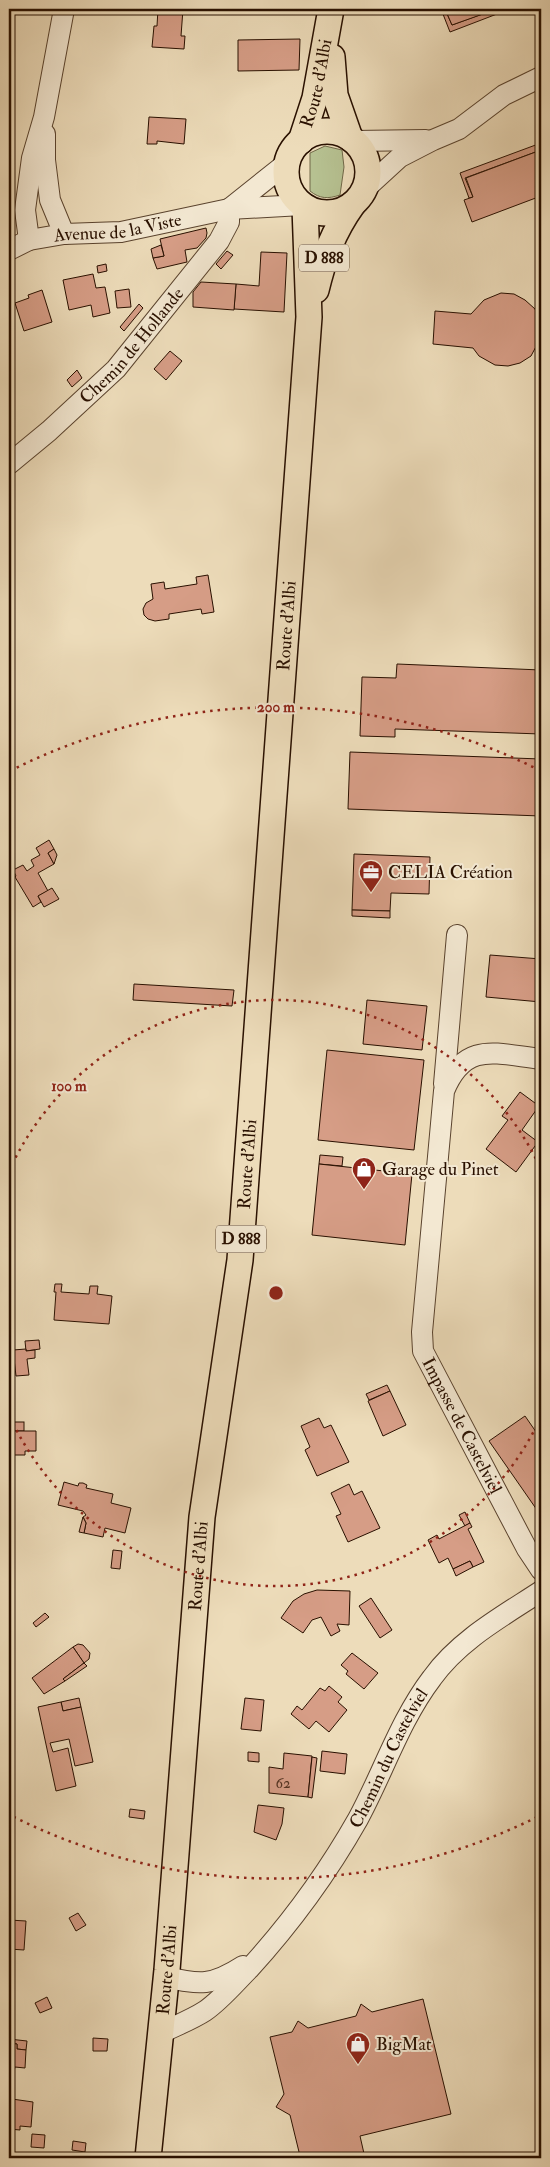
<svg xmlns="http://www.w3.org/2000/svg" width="550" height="2167" font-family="'IM FELL Double Pica',serif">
  <rect width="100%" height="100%" fill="#eddcba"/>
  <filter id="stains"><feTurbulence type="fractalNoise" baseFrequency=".004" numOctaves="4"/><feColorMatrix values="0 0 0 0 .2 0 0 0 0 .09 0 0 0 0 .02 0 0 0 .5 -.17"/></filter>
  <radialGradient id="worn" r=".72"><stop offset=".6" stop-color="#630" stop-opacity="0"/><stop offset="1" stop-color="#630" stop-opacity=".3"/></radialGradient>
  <path fill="#b6c191" stroke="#706848" d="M325,146l17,4 2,17 -4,28c-12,4 -20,4 -30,-4v-38z"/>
  <g fill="#d69d86" stroke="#291000">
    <path d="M158,9h25l-2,27h4l-1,13 -32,-2 2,-21h3z"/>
    <path d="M441,9h4l7,16 44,-16h14l-60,23z"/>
    <path d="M445,9h52l-45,16z"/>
    <path d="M300,39l-1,31 -61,1v-31z"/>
    <path d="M149,117l37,2 -2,25 -27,-3v3h-10z"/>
    <path d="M541,143v7l-76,28 8,19 -4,1 -9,-25z"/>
    <path d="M541,150v46l-69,26 -8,-22 9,-3 -7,-19z"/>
    <path d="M206,228l1,5 -1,5 -9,10 -12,2 2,12 -30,7 -4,-11 11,-2 -4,-17z"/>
    <path d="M161,245l3,11 -11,2 -2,-9z"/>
    <path d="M227,251l6,4 -12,14 -5,-5z"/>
    <path d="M261,252l26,1 -3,59 -50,-3 2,-25 23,2z"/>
    <path d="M106,264l1,7 -9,2 -1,-7z"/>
    <path d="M93,274l3,14 9,-1 5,26 -17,4 -2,-12 -22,5 -6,-30z"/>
    <path d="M201,282l35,2 -2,26 -41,-3v-15z"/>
    <path d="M129,289l2,18 -14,1 -2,-17z"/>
    <path d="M42,290l10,32 -28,9 -9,-28 14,-5 -1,-3z"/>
    <path d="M501,293l13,1 11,6 10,9 5,11v19l-9,17 -11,7 -12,3 -13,-1 -16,-9 -6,-8 -40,-4 2,-33 36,3 13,-14z"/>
    <path d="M139,304l4,4 -19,23 -4,-4z"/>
    <path d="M170,351l12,10 -16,19 -12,-11z"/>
    <path d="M77,370l5,8 -10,9 -5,-7z"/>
    <path d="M208,575l6,37 -12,2 -1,-5 -32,5v5l-14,2 -7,-2 -4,-4 -1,-6 3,-6 7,-4 -2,-15 13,-2 1,7 32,-5 -1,-7z"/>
    <path d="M397,664l144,6v64l-146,-5v8l-35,-1 2,-59 34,1z"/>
    <path d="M350,752l191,7v57l-193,-7z"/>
    <path d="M49,840l5,9 -6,4 6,11 -16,9 10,18 -10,5 3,6 -8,5 -18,-30 1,-1 -3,-6 10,-5 4,6 7,-5 -3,-6 9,-5 -4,-7z"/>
    <path d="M54,849l3,6 -3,9 -6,-11z"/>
    <path d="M354,854l76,3 -1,37 -38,-1 -1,18 -38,-1z"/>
    <path d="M52,888l7,11 -15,8 -6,-11z"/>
    <path d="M352,910l38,1v7l-38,-2z"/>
    <path d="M490,955l51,4v43l-55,-5z"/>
    <path d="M134,984l100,6 -2,16 -99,-6z"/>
    <path d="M367,1000l60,6 -5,44 -59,-6z"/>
    <path d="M327,1050l97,10 -10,90 -96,-10z"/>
    <path d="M520,1092l19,14 -17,24 16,12 -22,30 -30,-23 22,-29 -6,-4z"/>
    <path d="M320,1155l23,2 -1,9 -23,-2z"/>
    <path d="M319,1164l93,10 -7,71 -93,-10z"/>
    <path d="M55,1284h7l-1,8 28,2 1,-8h8l-1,8 15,2 -3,28 -55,-4 2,-28h-2z"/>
    <path d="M39,1340l1,9 -14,2 -1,-10z"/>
    <path d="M26,1349v2l9,-1v8l-8,1 2,16 -13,1 -3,-26z"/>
    <path d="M387,1385l3,6 -21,9 -3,-6z"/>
    <path d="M390,1391l16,34 -23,11 -15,-35z"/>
    <path d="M525,1416l16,23v69l-4,2 -48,-69z"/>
    <path d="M319,1418l5,10 7,-3 18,37 -32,14 -12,-26 5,-3 -9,-21z"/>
    <rect x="9" y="1422" width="15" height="9"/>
    <path d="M9,1431h27v20h-11v4h-16z"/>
    <path d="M64,1482l14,4 1,-3h4l4,2 -1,3 27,6 -2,9 20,5 -6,25 -20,-5 -2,9 -19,-4 2,-10 -3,-6 3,-2 -3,-4 -25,-6z"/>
    <path d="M349,1484l5,11 8,-4 18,37 -32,14 -12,-26 5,-2 -10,-21z"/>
    <path d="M465,1512l5,11 -5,3 -6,-11z"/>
    <path d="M83,1517l3,6 -2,10 -5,-1z"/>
    <path d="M470,1523l2,4 -4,2 16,33 -11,5 -3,-6 -17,8 -5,-11 -9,5 -11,-23 9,-5 2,4z"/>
    <path d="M113,1550l9,1 -2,18 -9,-1z"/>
    <path d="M470,1561l3,6 -17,9 -3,-7z"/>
    <path d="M317,1590l33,1 -1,34 -12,-1 3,7 -9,5 -10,-19 -9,3 -9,13 -22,-15 12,-17 11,-7z"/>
    <path d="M371,1598l21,32 -12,8 -21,-32z"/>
    <path d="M45,1613l4,4 -13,10 -3,-4z"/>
    <path d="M78,1644l5,1 7,8 -1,6 -5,4 -11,-16z"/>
    <path d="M73,1647l11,16 -21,16 2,2 -21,13 -12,-16z"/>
    <path d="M352,1653l26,20 -14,16 -18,-15 2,-3 -7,-6z"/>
    <path d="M84,1663l3,3 -22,15 -2,-2z"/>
    <path d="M329,1686l13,11 -4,5 9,8 -18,22 -13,-11 -7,8 -18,-15 6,-8 5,4 18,-22 5,3z"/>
    <path d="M79,1698l2,9 -18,4 -2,-9z"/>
    <path d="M245,1698l19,2 -3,31 -20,-2z"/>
    <path d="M61,1702l2,9 18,-4 12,55 -18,4 -6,-27 -19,4 3,9 15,-4 8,38 -20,5 -18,-84z"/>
    <path d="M9,1741h2l-2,58z"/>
    <path d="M322,1751l25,3 -2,20 -25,-3z"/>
    <path d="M248,1752l11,1v9l-11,-1z"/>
    <path d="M284,1753l28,3 -4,41 -39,-4v-26l14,2z"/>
    <path d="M312,1757l5,1 -5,40 -4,-1z"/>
    <path d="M258,1805l26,3 -2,16 -6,16 -22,-8z"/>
    <path d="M130,1809l15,2 -1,8 -15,-2z"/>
    <path d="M78,1913l8,12 -10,6 -7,-13z"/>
    <path d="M9,1920l17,1 -2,29 -15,-1z"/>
    <path d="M47,1997l5,11 -12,5 -5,-10z"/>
    <path d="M423,1999l28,115 -91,22 5,22h-80l15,-2 -10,-41 -14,-8 8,-13 -14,-57 22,-5 6,-11 10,7 48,-12 5,-12 11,8z"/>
    <path d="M93,2038l15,1 -1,12h-14z"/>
    <path d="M9,2039l18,2 -1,9 -9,-1v-5l-8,-1z"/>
    <path d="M9,2043l8,1v5l9,1 -1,18 -10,-1 -1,4 -5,-1z"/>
    <path d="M12,2099l21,3 -2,25 -11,-1v4l-11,-1v-28h3z"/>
    <path d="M32,2134l13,1 -1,13 -13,-1z"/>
    <path d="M73,2141l13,2 -1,9 -13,-2z"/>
  </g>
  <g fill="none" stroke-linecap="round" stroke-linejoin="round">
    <g stroke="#5a432e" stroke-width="22">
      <g id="minor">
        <path d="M45,134v26l5,40 14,34"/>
        <path d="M354,141l72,-1"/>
        <path d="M364,190l36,-33 33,-17 26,-11 45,-34 37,-18"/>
        <path d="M229,209l59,-47"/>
        <path d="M29,240l-4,-30 7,-52 12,-41 20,-108"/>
        <path id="s1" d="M9,250l20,-10 35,-6 57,-2 108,-23 73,-4"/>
        <path id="s2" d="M9,464l40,-33 67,-62 103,-128 10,-19v-13"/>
        <path id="s3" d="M541,1059c-45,-5 -76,-19 -97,32l-22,241 1,19 104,198 14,21"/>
        <path d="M444,1084l13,-149"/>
        <path d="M166,1977c34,8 46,9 77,-11"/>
        <path id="s4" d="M161,2033c14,-7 30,-13 44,-22 16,-11 30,-28 44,-42 41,-45 79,-97 109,-150 25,-46 42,-99 74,-141 27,-38 71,-62 109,-87"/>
      </g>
    </g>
    <g stroke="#291000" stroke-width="28">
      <g id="major">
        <path d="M332,57l3,38 15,43"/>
        <circle cx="327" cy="172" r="41"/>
        <path id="s5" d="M301,141l14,-43 16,-89"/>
        <path d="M316,290c8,-33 17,-58 37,-86"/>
        <path id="s6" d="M148,2158l19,-188 35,-453 38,-257 69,-943 -4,-110"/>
      </g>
    </g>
    <use href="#minor" stroke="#f3e8d2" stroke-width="20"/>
    <use href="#major" stroke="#eddcba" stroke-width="25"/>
  </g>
  <g fill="none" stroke="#8f2418" stroke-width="2.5" stroke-dasharray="2.5 5">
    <path d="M540 1419A293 293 0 0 1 9 1415M9 1171A293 293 0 0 1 540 1167"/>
    <path d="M537 1817A586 586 0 0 1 10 1815M10 771A586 586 0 0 1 537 769"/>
  </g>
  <defs>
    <g id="office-pin" transform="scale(1.25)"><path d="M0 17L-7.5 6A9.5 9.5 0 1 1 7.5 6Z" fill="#8f2418" stroke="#f3e8d2"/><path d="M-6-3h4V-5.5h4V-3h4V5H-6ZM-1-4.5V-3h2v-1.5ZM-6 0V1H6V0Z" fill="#fff"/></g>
    <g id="shop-pin" transform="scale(1.25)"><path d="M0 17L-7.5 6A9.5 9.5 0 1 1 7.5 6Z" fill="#8f2418" stroke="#f3e8d2"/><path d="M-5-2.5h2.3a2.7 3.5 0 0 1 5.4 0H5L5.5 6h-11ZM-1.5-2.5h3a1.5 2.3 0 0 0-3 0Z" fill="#fff"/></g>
  </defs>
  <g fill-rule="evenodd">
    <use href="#office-pin" x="371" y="872"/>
    <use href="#shop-pin" x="364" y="1169"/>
    <use href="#shop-pin" x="358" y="2044"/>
  </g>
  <g text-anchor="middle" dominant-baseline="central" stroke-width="4" stroke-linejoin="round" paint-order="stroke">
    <g font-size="15" fill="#543322">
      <text x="283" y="1783">62</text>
    </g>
    <g fill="#f3e8d2" stroke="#66513f" stroke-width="1">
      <rect x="299" y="244.5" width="50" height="27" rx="4"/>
      <rect x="216" y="1225.5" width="50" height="27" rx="4"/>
    </g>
    <g font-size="16" font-weight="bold" fill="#291000">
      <text x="324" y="258">D 888</text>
      <text x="241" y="1239">D 888</text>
    </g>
    <g font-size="18" fill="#291000" stroke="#f3e8d2">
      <text stroke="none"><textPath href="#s5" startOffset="60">Route d'Albi</textPath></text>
      <text stroke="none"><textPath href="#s1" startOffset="112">Avenue de la Viste</textPath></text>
      <text stroke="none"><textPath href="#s2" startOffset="171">Chemin de Hollande</textPath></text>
      <text stroke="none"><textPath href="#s6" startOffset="1539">Route d'Albi</textPath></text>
      <text stroke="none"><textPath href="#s6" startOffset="999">Route d'Albi</textPath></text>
      <text stroke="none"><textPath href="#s3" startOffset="460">Impasse de Castelviel</textPath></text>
      <text stroke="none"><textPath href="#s6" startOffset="594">Route d'Albi</textPath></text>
      <text stroke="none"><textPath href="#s4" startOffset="364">Chemin du Castelviel</textPath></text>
      <text stroke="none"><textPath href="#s6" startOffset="189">Route d'Albi</textPath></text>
    </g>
    <g font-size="18" fill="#291000" stroke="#f3e8d2" text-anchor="start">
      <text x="388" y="872">CELIA Création</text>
      <text x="382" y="1169">Garage du Pinet</text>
      <text x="376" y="2044">BigMat</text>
    </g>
  </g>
  <circle cx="276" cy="1293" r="8" fill="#8f2418" stroke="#f3e8d2" stroke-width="2.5"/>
  <g font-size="15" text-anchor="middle" font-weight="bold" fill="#8f2418" stroke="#f3e8d2" stroke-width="4" stroke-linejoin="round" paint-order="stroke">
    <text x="276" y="712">200 m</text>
    <text x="69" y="1091">100 m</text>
  </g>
  <rect width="550" height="2167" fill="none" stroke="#eddcba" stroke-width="30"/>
  <rect x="10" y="10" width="530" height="2147" fill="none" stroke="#291000" stroke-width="2.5"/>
  <rect x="15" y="15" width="520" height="2137" fill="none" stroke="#291000"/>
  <rect width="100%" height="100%" filter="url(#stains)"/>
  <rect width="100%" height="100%" fill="url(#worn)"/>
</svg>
